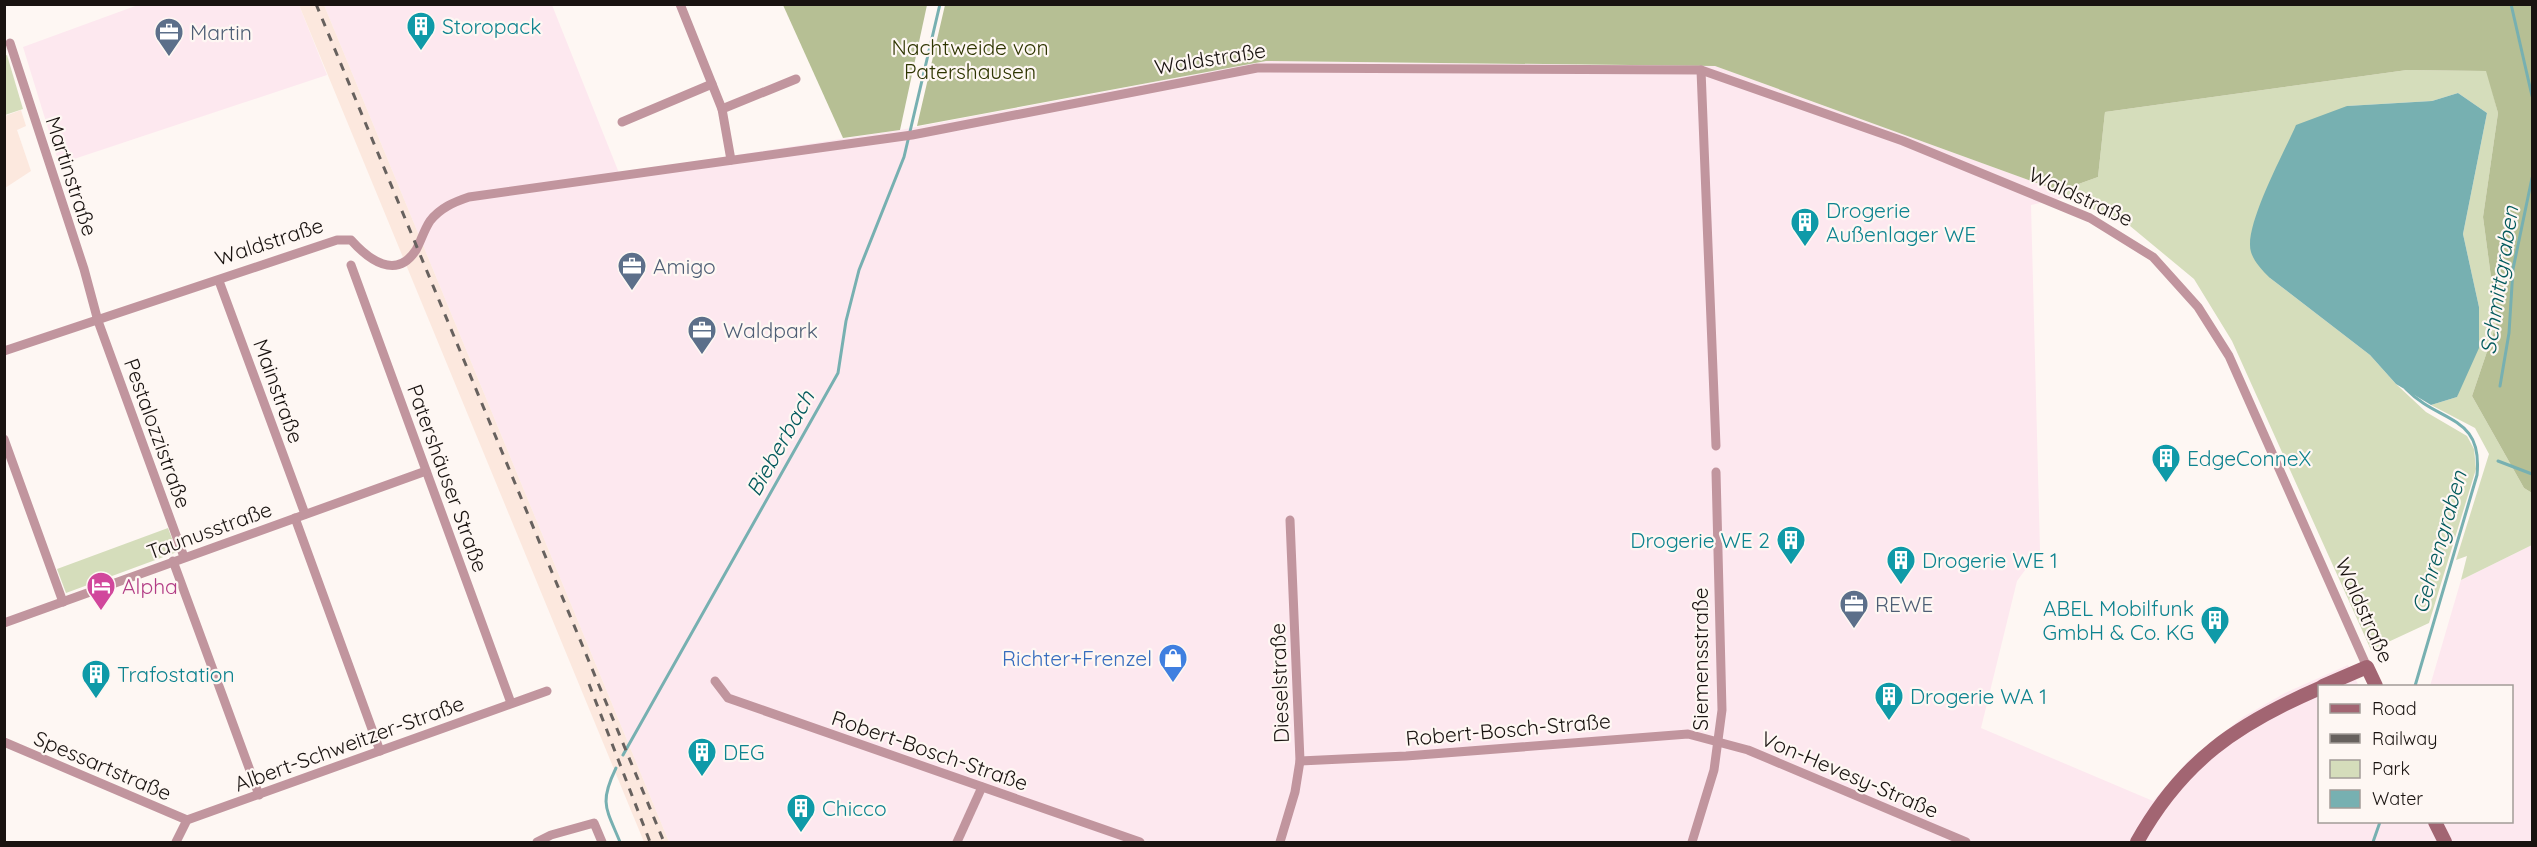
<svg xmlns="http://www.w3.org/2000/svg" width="2537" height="847" font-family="Quicksand,sans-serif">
  <rect width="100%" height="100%" fill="#fef7f3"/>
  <g fill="#fde8ef">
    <path d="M138,5h161l28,70 -268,89 -36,-117z"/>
    <path d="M324,5h228l67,168 281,-43 366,-69 449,5 344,125 4,7 -32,7 9,345 -23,31 -36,147 172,73 36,-41 54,-43 42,-24 63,-28 11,21h-39v136h192v-136h-82l31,-106 71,-35v297h-1863z"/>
  </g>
  <g fill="#fce8de">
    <path d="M299,5h25l345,837h-25z"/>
    <path d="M21,110l5,16 -9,4 14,41 -26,17v-72z"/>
  </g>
  <g fill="#d5ddbb">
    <path d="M7,55l16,54 -18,6 -1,-59z"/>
    <path d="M2407,70l80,1 11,42 -15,104 14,105 -25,74 52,92 8,5v52l-71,35 6,-24 -11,4 33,-106 -14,-26 -44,-23 26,-8 22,-90 -16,-73 24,-121 -29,-20 -26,8 -85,5 -77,172 100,77 26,29 30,28 41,24 7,13 2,20 -47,154 -58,27 -139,-309 -38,-62 -70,-58 -61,-23 -4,-7 39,-14 7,-65z"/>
    <path d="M168,528l9,24 -111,41 -9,-24z"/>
  </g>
  <g fill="#b6bf94">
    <path d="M783,5h144l-27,125 -57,8z"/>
    <path d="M945,5h1587v488l-8,-5 -52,-92 25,-74 -14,-105 15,-104 -12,-42 -79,-1 -302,42 -7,65 -39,14 -344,-125 -449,-5 -349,65z"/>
  </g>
  <path fill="#77b0b1" d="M2458,93l29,20 -24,121 16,73v41l-22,49 -26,8 -35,-21 -26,-29 -100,-77c-8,-8 -16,-16 -19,-26 -8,-25 34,-101 45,-127l51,-19 85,-5z"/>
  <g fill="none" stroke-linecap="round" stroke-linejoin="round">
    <g stroke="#77b0b1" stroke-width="3">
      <path d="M2511,4l21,92"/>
      <path d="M2500,386l9,-53 4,-64 19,-91"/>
      <path d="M2406,389c34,35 77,25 71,86l-62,211"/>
      <path d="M2498,461l34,13"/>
      <path d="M623,755l215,-382 8,-52 13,-51 45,-113 36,-153"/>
      <path d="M616,768c-17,35 -10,40 4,74"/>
      <path d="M2373,842l7,-20"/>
    </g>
    <g stroke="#c1959e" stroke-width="9">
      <path d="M680,4l42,105 9,51"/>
      <path d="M10,43l74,226 14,52 86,236"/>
      <path d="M1701,70l15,376"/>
      <path d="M722,109l74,-30"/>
      <path d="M622,122l90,-38"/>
      <path d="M351,265l160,438"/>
      <path d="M219,281l86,233"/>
      <path d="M4,351l333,-111h14c17,19 45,41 65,10 5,-9 8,-20 14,-29 10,-13 24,-19 39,-24l443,-62 345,-67 444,2 202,71 187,77 63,39 45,50 31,49 138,311"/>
      <path d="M4,439l59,163"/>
      <path d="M295,518l85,233"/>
      <path d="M173,561l86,234"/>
      <path d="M4,623l422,-152"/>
      <path d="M715,681l13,17 412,144"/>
      <path d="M4,742l183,78"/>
      <path d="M1300,761l106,-5 282,-22 60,16 218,92"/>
      <path d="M176,842l11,-22 360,-129"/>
      <path d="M537,842l14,-7 43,-12 8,19"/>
      <path d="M957,842l25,-55"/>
      <path d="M1280,842l15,-50 5,-31 -10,-241"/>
      <path d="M1692,842l22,-72 8,-60 -6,-238"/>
    </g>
    <g stroke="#a26572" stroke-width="14">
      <path d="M2323,686l44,-19 9,19"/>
      <path d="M2435,822l10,20"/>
      <path d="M2137,842c45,-81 100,-118 183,-154"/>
    </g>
    <g stroke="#67615e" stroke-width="3" stroke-dasharray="8 8" stroke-linecap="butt">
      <path d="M316,4l348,838"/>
      <path d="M589,684l61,158"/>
    </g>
  </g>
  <defs>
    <g id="building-pin" transform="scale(1.5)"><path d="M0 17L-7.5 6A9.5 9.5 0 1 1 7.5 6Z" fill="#0f9aa8" stroke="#fef7f3"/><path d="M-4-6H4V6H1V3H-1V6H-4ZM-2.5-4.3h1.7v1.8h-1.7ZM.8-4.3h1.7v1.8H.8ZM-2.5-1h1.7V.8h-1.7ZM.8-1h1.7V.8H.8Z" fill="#fff"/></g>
    <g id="office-pin" transform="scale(1.5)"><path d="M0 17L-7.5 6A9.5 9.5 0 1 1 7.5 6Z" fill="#5c6f8a" stroke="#fef7f3"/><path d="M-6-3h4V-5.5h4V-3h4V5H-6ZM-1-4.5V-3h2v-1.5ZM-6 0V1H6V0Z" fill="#fff"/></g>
    <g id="hotel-pin" transform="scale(1.5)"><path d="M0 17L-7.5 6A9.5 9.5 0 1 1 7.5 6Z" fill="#d1479c" stroke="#fef7f3"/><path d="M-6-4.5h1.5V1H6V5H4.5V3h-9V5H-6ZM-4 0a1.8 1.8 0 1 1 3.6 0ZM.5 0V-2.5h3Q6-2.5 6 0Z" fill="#fff"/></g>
    <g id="shop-pin" transform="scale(1.5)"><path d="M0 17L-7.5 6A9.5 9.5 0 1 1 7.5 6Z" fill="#3f7fe0" stroke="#fef7f3"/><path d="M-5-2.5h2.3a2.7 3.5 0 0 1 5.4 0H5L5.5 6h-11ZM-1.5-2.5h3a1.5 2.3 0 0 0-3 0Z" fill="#fff"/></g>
  </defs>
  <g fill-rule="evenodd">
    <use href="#building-pin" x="421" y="26"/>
    <use href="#office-pin" x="169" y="32"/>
    <use href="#building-pin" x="1805" y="222"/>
    <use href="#office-pin" x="632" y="266"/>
    <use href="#office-pin" x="702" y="330"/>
    <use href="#building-pin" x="2166" y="458"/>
    <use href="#building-pin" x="1791" y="540"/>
    <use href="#building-pin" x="1901" y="560"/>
    <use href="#hotel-pin" x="101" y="586"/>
    <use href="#office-pin" x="1854" y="604"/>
    <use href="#building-pin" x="2215" y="620"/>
    <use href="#shop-pin" x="1173" y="658"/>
    <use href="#building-pin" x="96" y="674"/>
    <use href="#building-pin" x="1889" y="696"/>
    <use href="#building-pin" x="702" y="752"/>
    <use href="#building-pin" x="801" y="808"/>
  </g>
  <g text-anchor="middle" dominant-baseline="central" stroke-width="4.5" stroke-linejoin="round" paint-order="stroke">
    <g font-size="21" fill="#0d838f" stroke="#fef7f3" text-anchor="start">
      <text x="442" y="26">Storopack</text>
      <text x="1826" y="210">Drogerie<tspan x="1826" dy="24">Außenlager WE</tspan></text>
      <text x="2187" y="458">EdgeConneX</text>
      <text x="1770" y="540" text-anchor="end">Drogerie WE 2</text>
      <text x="1922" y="560">Drogerie WE 1</text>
      <text x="2194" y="608" text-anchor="end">ABEL Mobilfunk<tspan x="2194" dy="24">GmbH &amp; Co. KG</tspan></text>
      <text x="117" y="674">Trafostation</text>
      <text x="1910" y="696">Drogerie WA 1</text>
      <text x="723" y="752">DEG</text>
      <text x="822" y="808">Chicco</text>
    </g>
    <g font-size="21" fill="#4e5e75" stroke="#fef7f3" text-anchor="start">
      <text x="190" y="32">Martin</text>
      <text x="653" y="266">Amigo</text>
      <text x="723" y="330">Waldpark</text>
      <text x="1875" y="604">REWE</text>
    </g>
    <g font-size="21" fill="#2e3501" stroke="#fef7f3">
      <text x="970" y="47">Nachtweide von<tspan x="970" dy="24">Patershausen</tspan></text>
    </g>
    <g font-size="21" fill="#191310" stroke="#fef7f3">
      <text transform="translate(1210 58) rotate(-9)">Waldstraße</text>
      <text transform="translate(72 176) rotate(72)">Martinstraße</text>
      <text transform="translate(2081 196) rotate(25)">Waldstraße</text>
      <text transform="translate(269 241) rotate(-18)">Waldstraße</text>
      <text transform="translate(279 391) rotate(70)">Mainstraße</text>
      <text transform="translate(158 433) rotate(70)">Pestalozzistraße</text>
      <text transform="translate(448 478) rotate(70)">Patershäuser Straße</text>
      <text transform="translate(209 530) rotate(-20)">Taunusstraße</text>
      <text transform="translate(2365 610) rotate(66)">Waldstraße</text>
      <text transform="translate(1700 659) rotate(-90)">Siemensstraße</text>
      <text transform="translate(1279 683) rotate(-92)">Dieselstraße</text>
      <text transform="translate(1508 729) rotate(-5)">Robert-Bosch-Straße</text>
      <text transform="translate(349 743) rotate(-20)">Albert-Schweitzer-Straße</text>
      <text transform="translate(930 750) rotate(19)">Robert-Bosch-Straße</text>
      <text transform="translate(103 765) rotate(23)">Spessartstraße</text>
      <text transform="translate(1850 774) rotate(23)">Von-Hevesy-Straße</text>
    </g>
    <g font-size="21" fill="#b23c85" stroke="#fef7f3" text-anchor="start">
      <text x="122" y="586">Alpha</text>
    </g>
    <g font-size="21" fill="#366cbe" stroke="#fef7f3" text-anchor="end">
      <text x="1152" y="658">Richter+Frenzel</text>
    </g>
    <g font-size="22" font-style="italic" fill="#035a5d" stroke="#fef7f3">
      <text transform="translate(2499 280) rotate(-81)">Schmittgraben</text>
      <text transform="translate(780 443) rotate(-61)">Bieberbach</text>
      <text transform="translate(2439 542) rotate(-74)">Gehrengraben</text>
    </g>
  </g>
  <rect width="2537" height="847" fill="none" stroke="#191310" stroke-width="12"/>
  <rect x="2318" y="685" width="195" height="138" fill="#fef7f3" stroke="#a29c98" stroke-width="1.5"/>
  <rect x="2330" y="704" width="30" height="9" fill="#a26572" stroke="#a29c98" stroke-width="1.5"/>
  <text x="2372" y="715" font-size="18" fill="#191310">Road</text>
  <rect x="2330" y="734" width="30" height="9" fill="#67615e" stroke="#a29c98" stroke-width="1.5"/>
  <text x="2372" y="745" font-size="18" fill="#191310">Railway</text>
  <rect x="2330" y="760" width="30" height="18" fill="#d5ddbb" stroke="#a29c98" stroke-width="1.5"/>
  <text x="2372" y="775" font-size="18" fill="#191310">Park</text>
  <rect x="2330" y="790" width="30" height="18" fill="#77b0b1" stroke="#a29c98" stroke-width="1.5"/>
  <text x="2372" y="805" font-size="18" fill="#191310">Water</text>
</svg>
